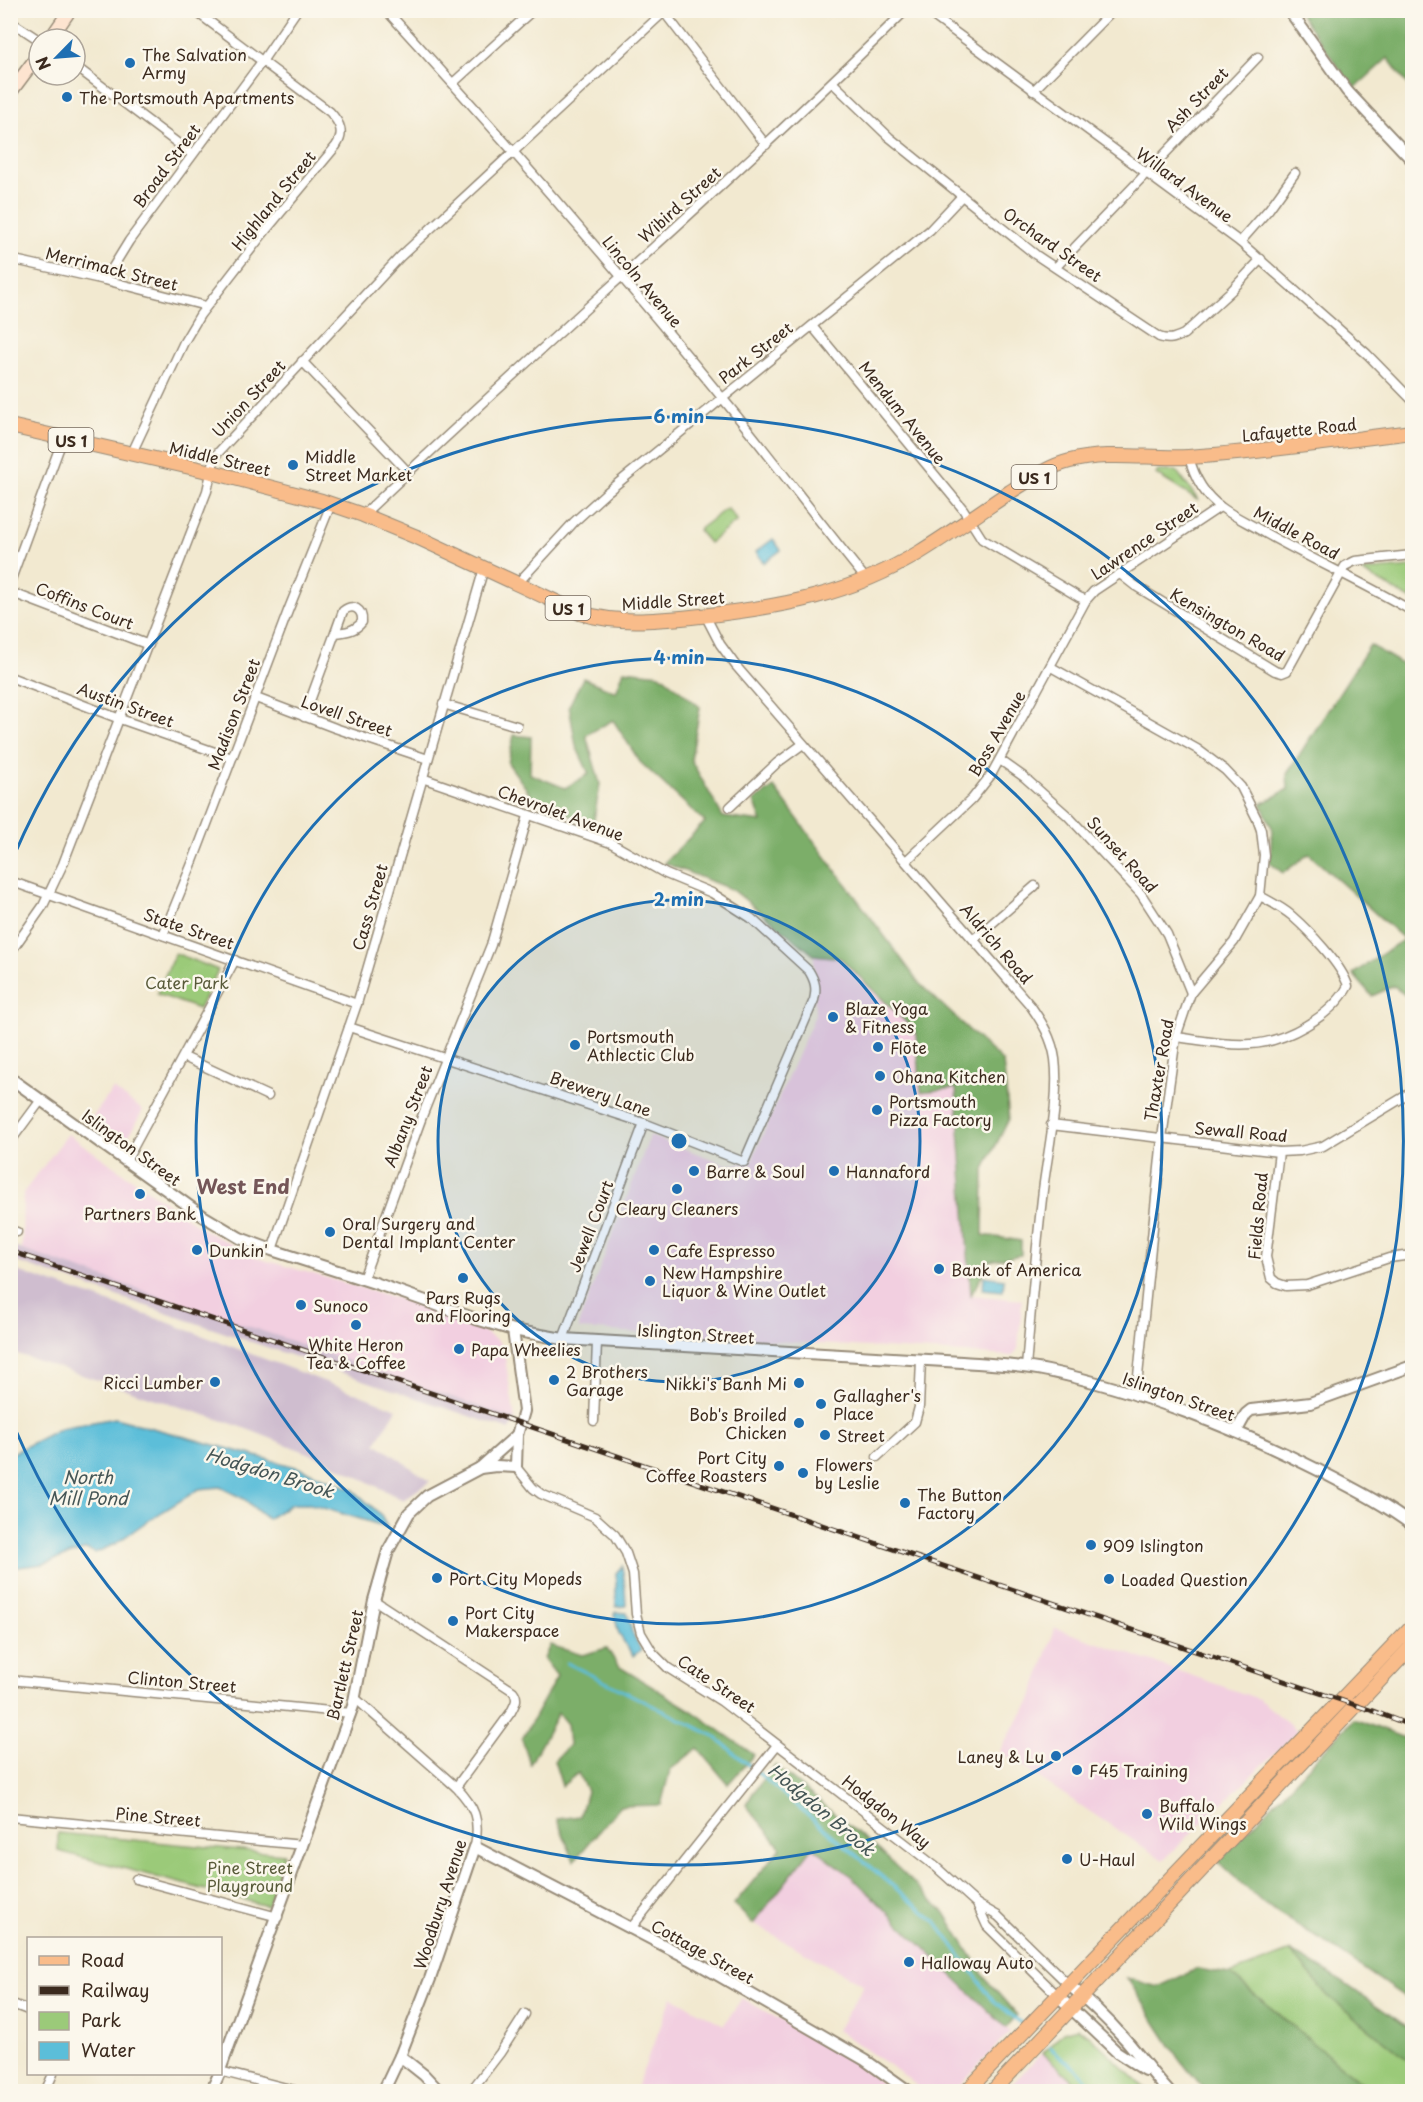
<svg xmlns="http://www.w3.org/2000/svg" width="1423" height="2102" font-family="'Playpen Sans',sans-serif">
  <rect width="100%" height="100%" fill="#fbf7ec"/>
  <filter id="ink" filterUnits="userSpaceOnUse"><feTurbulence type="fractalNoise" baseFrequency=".0167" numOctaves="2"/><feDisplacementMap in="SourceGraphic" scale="12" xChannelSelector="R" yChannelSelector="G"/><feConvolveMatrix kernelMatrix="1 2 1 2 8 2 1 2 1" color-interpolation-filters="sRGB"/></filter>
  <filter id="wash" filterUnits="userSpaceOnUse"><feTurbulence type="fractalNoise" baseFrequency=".008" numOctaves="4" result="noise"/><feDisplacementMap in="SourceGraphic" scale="24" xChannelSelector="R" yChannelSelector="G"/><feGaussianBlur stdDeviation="1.35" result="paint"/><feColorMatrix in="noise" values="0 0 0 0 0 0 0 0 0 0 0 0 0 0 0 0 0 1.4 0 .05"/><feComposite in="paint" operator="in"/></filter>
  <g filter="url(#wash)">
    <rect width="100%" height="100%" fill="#f2e9d0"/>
    <g fill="#f2cfe0">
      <path d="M814,955l26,3 76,74 5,59 35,-3 15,207 51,5 -4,49 -6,7 -433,-27 1,-9 70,-184 78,29 23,-3 64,-147z"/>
      <path d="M113,1089l30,21 -21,38 -33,-26z"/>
      <path d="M68,1134l138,97 51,27 189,54 34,17 19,13 5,9 11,68 -493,-169 1,-57z"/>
      <path d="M1055,1628l204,71 39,32 -135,129 -163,-108 10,-20 20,-29z"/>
      <path d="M813,1847l37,28 160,157 -56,59h-31l-18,-15 -68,-46 27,-45 -111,-61z"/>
      <path d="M672,1997l52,28 18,-27 99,57 32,21 17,15h-255z"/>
      <path d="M1077,2028l12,7 59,56 -144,1 59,-60z"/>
    </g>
    <g fill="#cfbdcf">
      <path d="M11,1246l275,93 229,80 -5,11 -499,-170z"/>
      <path d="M11,1269l153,52 233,88 -21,34 54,38 -27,19 -77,-40 -87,-34 -228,-74z"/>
    </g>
    <g fill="#9bca79" stroke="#6b7a4c" stroke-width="1.5">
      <path d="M1158,471h17l3,2 21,28 -40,-25 -3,-2z"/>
      <path d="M727,508l10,13 -28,22 -11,-13z"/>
      <path d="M1412,567v33l-51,-29z"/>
      <path d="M175,953l43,17 -19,39 -42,-15z"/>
      <path d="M58,1833l226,21 -17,52 -209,-55z"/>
      <path d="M1291,1951l36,44 85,68v28h-41l-141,-117z"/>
      <path d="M1077,2028l12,7 59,56h-64l-41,-38 20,-21z"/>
    </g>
    <g fill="#7cae69" stroke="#5c6c44" stroke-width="1.5">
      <path d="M1298,11h114v80l-24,-33 -34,31z"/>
      <path d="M1370,645l42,25v331l-18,-15 -22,10 -19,-22 51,-35 -95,-85 -26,19 -13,-10 2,-35 -11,-24 27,-15 -1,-15z"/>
      <path d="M624,670l36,4 40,33 -9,53 32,57 39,5 -8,-21 20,-14 146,197 83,78 6,57 -25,50 -1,66 38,6v14l-31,6 -19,34 -15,-207 -35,4 -5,-60 -76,-74 -26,-3 -81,-65 -69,-27 41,-41 -65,-60 -27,-42 -27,15 14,49 -7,41 -58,-24 -27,-38 6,-28 17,2 -1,37 35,14 24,-14 -13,-28 -7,-40 14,-28 33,14z"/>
      <path d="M550,1645l32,10 25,-7 11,18 74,45 62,44 -26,29 -30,-36 -28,22 -9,35 -41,1 -46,55 -17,-42 23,-3 7,-25 -9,-18 -16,13 -8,-25 15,-16 -2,-21 -9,-11 -28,51 -8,-25 35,-63 -13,-17z"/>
      <path d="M1354,1719l58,22v261l-89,-61 -59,-37 -46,-42z"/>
      <path d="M775,1765l105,86 65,62 40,65 32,37 -11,13 -156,-153 -37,-28 -60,77 -19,-20 47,-56 -35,-43 7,-12z"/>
      <path d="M1291,1951l44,26 77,53v33l-85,-68z"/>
      <path d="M1197,1969l33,5 141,117h-165l-25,-30 -54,-83 31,9z"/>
    </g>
    <g fill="#5bbed9" stroke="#4b747c" stroke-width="1.5">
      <path d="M773,539l8,11 -17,13 -8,-11z"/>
      <path d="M984,1276l20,3 -1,12 -20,-2z"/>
      <path d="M115,1418l188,51 49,20 28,25 7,13 -77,-23h-19l-24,15 -23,-20 -24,-12 -21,2 -53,33 -31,22 -20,9 -9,-4 -43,15 -32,4v-114l50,-26z"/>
      <path d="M622,1566l3,20 1,20 -10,1v-34z"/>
      <path d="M616,1612l11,1 5,19 9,18 -8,6 -14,-22 -5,-20z"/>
    </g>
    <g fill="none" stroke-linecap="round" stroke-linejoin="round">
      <g stroke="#5bbed9" stroke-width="3">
        <path d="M567,1663l147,73 222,186 57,78 28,23"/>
        <path d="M1049,2047l33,27 16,18"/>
      </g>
    </g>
  </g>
  <g filter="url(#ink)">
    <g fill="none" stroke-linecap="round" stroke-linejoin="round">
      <g stroke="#968a77" stroke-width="11">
        <g id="minor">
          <path d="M386,10c118,129 232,260 342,395 47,57 91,117 138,174"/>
          <path d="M925,10l315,232 127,112 45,46"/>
          <path d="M664,12l102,133"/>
          <path d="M10,21l29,19"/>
          <path d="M75,66l117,88"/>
          <path d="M453,83l80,-73"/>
          <path d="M833,83l56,54 73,59 74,59 123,82c10,4 16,1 25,-3l48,-44 29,-31"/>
          <path d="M1033,91l80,-81"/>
          <path d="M1240,242l29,-33 26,-36"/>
          <path d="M10,259l95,21 101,26"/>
          <path d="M1056,267l202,-210"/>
          <path d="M105,280l24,-39 134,-181 34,-50"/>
          <path d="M812,326l151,183 19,30 97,58 7,3 8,-9 126,-84"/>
          <path d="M302,361l106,111"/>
          <path d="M131,455l53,-113 16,-27 62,-80 74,-89c9,-13 4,-23 -6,-34l-136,-102"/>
          <path d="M1189,457c5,19 15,38 32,50 13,10 30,17 44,26 48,27 99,50 147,78"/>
          <path d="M363,515c179,-171 367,-331 543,-505"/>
          <path d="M1120,574l14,11 141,86 7,2 5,-2 58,-105 10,-5 57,-6"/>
          <path d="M10,582l53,-144"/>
          <path d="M517,584l57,-62 33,-30 323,-262 32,-34"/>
          <path d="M10,592l139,53"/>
          <path d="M705,615l15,29 16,22 294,339c12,17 22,33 25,54 5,39 -7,91 -12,131 -7,59 -12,118 -17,177"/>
          <path d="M1051,667l146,82 28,21 16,17 16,32 4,11 3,25 -4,41 -26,46 -43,51 -15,44 -14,101 -26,258"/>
          <path d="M10,677l110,42 112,39"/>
          <path d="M256,698l79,30 93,31"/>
          <path d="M443,704l74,22"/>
          <path d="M304,717l31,-84c11,-1 20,-2 27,-11 1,-13 -9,-19 -19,-11l-8,22"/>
          <path d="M1000,760l24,17 44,39 73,78 26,40 24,59"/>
          <path d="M730,807l47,-44 26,-19"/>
          <path d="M906,861l66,-62 19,-24 95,-175"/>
          <path d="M10,881l347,123"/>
          <path d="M163,935l30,-74 95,-250 43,-107"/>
          <path d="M974,939l61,-53"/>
          <path d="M10,953l33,-47 20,-42 144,-373 8,-35 185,-199 266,-247"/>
          <path d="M349,1027l295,96 100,39 70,-162c3,-12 1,-19 -5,-29l-58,-53 -39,-25 -46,-19 -55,-31 -189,-65"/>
          <path d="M1176,1037c24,3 51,9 75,7 34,-2 81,-28 97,-58 -6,-21 -39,-55 -56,-70 -9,-8 -21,-14 -32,-20"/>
          <path d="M184,1057l84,39"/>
          <path d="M1051,1125l228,27 21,-1 23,-5 89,-54"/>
          <path d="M10,1142l31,-42"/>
          <path d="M1279,1152l-13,105 5,21 6,5 9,3 21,-1 82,-27 23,-3"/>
          <path d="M126,1161l109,-201"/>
          <path d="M10,1230l7,2"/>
          <path d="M272,1250l85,-246 127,-436"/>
          <path d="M363,1279l60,-165 68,-169 37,-129"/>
          <path d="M563,1339l81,-216"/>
          <path d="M594,1421l3,-79"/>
          <path d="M877,1457l38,-35 4,-15 2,-47"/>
          <path d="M516,1467l17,21 8,6 54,23 20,18 11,18 7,21 3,40 5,19 12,20 15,15 53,33 215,166 41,37 21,12 70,68"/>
          <path d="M374,1600l139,91c6,8 2,13 -2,21l-55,75"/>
          <path d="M10,1680l341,33"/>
          <path d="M355,1698l101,89c19,20 24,32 19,60"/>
          <path d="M10,1817l293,28"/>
          <path d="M136,1879l142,38"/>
          <path d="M977,1904l10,22 70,69"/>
          <path d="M631,1928l146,-183"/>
          <path d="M10,2003l18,7"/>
          <path d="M220,2071l82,21"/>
          <path d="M45,2092l8,-18"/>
          <path d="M470,2092l30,-39 25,-39"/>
        </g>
      </g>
      <g stroke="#968a77" stroke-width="14">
        <g id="tertiary">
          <path d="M1289,10l58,81 65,69"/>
          <path d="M10,1078l193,138 37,22 32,12 106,34 98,35 37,11 50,9 399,23c28,2 58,3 86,9 90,19 187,57 270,99 32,17 65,33 94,55"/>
          <path d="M1236,1432l10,-18 5,-4 59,-7 102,-37"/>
          <path d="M480,1468l37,-33"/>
          <path d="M1068,1984c21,17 40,36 58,56 15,17 27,35 43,52"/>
          <path d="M1057,1995l60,57 28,18"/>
          <path d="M400,2056l24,19 16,17"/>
          <path d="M220,2070l133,-364 21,-106 14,-49 21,-38 18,-17 53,-28 16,-2 20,1 1,-32 7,-24 -11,-81"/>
          <path d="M211,2092l8,-18"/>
          <path d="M383,2092l17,-36 30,-77 45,-132 215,112 175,101 45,32"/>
        </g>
      </g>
      <g stroke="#968a77" stroke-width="15">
        <g id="secondary">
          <path d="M50,39l20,-29"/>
          <path d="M10,93l29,-39"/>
        </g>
      </g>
      <g stroke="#968a77" stroke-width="16">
        <g id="primary">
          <path d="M10,426l202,46 110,29 41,14 56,23 161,75c40,12 80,7 121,3 80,-9 149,-21 219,-64 31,-19 60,-40 90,-60 19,-12 39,-26 60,-31 38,-10 80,-2 118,-4 75,-5 150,-16 224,-25"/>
          <path d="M966,2092l446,-466"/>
          <path d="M992,2092l420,-446"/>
        </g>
      </g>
      <use href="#minor" stroke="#fff" stroke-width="8"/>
      <use href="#tertiary" stroke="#fff" stroke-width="10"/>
      <use href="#secondary" stroke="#fde4d0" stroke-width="12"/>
      <use href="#primary" stroke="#f9bc8a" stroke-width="14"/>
      <g stroke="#3b2a1e" stroke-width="5">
        <path id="rail" d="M10,1251l1363,460 39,15"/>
      </g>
      <use href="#rail" stroke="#fbf7ec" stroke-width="3" stroke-dasharray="9" stroke-linecap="butt"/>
    </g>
  </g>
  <circle cx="679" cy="1141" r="241" fill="#1f6fb2" fill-opacity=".12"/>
  <g fill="none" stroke="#1f6fb2" stroke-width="3">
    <circle cx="679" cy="1141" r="241"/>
    <circle cx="679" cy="1141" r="483"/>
    <path d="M13 858A724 724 0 1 1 13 1424"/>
  </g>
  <g fill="#1f6fb2" stroke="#fbf7ec" stroke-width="2">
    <circle cx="130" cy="63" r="6"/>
    <circle cx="67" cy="97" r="6"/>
    <circle cx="293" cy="465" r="6"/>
    <circle cx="833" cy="1017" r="6"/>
    <circle cx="575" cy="1045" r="6"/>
    <circle cx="878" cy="1047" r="6"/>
    <circle cx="880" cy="1076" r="6"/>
    <circle cx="877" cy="1110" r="6"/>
    <circle cx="694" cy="1171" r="6"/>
    <circle cx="834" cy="1171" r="6"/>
    <circle cx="677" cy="1189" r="6"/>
    <circle cx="140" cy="1194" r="6"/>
    <circle cx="330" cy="1232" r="6"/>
    <circle cx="197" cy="1250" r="6"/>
    <circle cx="654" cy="1250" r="6"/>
    <circle cx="939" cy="1269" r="6"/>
    <circle cx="463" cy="1278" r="6"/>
    <circle cx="650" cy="1281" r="6"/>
    <circle cx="301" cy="1305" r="6"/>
    <circle cx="356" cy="1325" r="6"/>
    <circle cx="459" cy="1349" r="6"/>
    <circle cx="554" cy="1380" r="6"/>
    <circle cx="215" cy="1382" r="6"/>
    <circle cx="799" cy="1383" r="6"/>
    <circle cx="821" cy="1404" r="6"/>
    <circle cx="799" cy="1423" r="6"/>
    <circle cx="825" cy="1435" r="6"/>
    <circle cx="779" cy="1466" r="6"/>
    <circle cx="803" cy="1473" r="6"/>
    <circle cx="905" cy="1503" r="6"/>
    <circle cx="1091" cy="1545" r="6"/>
    <circle cx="437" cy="1578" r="6"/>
    <circle cx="1109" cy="1579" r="6"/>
    <circle cx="453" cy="1621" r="6"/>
    <circle cx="1056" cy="1756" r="6"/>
    <circle cx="1077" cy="1770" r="6"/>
    <circle cx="1147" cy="1814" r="6"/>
    <circle cx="1067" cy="1859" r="6"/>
    <circle cx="909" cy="1962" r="6"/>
  </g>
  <g text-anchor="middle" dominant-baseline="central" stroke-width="5" stroke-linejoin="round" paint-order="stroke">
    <g fill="#fbf7ec" stroke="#75685c" stroke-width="1.5">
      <rect x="48.5" y="428" width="45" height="24" rx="4.5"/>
      <rect x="1011.5" y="465" width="45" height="24" rx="4.5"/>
      <rect x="545.5" y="596" width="45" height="24" rx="4.5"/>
    </g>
    <g font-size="15" font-weight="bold" fill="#3b2a1e">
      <text x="71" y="440">US 1</text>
      <text x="1034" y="477">US 1</text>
      <text x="568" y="608">US 1</text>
    </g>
    <g font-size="16" fill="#3b2a1e" stroke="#fbf7ec" text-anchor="start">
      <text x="142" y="54">The Salvation<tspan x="142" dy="18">Army</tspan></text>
      <text x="79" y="97">The Portsmouth Apartments</text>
      <text x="305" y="456">Middle<tspan x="305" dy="18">Street Market</tspan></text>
      <text x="845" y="1008">Blaze Yoga<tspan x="845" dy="18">&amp; Fitness</tspan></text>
      <text x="587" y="1036">Portsmouth<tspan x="587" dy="18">Athlectic Club</tspan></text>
      <text x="890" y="1047">Flōte</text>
      <text x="892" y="1076">Ohana Kitchen</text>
      <text x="889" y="1101">Portsmouth<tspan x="889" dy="18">Pizza Factory</tspan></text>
      <text x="706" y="1171">Barre &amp; Soul</text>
      <text x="846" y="1171">Hannaford</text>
      <text x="677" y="1208" text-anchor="middle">Cleary Cleaners</text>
      <text x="140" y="1213" text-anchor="middle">Partners Bank</text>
      <text x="342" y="1223">Oral Surgery and<tspan x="342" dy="18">Dental Implant Center</tspan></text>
      <text x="209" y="1250">Dunkin'</text>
      <text x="666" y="1250">Cafe Espresso</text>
      <text x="951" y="1269">Bank of America</text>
      <text x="662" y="1272">New Hampshire<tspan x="662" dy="18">Liquor &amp; Wine Outlet</tspan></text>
      <text x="463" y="1297" text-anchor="middle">Pars Rugs<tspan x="463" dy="18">and Flooring</tspan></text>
      <text x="313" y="1305">Sunoco</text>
      <text x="356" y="1344" text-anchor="middle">White Heron<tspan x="356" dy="18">Tea &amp; Coffee</tspan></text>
      <text x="471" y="1349">Papa Wheelies</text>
      <text x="566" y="1371">2 Brothers<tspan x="566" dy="18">Garage</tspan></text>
      <text x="203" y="1382" text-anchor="end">Ricci Lumber</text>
      <text x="787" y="1383" text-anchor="end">Nikki's Banh Mi</text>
      <text x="833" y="1395">Gallagher's<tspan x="833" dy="18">Place</tspan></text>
      <text x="787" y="1414" text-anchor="end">Bob's Broiled<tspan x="787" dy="18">Chicken</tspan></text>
      <text x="837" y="1435">Street</text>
      <text x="767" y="1457" text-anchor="end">Port City<tspan x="767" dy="18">Coffee Roasters</tspan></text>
      <text x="815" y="1464">Flowers<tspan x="815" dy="18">by Leslie</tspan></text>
      <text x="917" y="1494">The Button<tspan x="917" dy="18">Factory</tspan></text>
      <text x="1103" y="1545">909 Islington</text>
      <text x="449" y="1578">Port City Mopeds</text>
      <text x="1121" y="1579">Loaded Question</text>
      <text x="465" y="1612">Port City<tspan x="465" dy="18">Makerspace</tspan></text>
      <text x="1044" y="1756" text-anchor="end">Laney &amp; Lu</text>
      <text x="1089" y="1770">F45 Training</text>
      <text x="1159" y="1805">Buffalo<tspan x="1159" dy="18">Wild Wings</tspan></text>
      <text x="1079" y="1859">U-Haul</text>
      <text x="921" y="1962">Halloway Auto</text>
    </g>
    <g font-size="16" fill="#3b2a1e" stroke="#fbf7ec">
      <text transform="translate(1196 99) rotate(-46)">Ash Street</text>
      <text transform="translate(166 165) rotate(-53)">Broad Street</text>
      <text transform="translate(1185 184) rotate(36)">Willard Avenue</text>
      <text transform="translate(273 200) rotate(-51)">Highland Street</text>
      <text transform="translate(679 204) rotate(-42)">Wibird Street</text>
      <text transform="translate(1053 244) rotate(35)">Orchard Street</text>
      <text transform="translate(112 268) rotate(14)">Merrimack Street</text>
      <text transform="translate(643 281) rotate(50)">Lincoln Avenue</text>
      <text transform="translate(755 352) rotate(-38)">Park Street</text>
      <text transform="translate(248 398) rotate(-47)">Union Street</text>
      <text transform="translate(903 412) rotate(51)">Mendum Avenue</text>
      <text transform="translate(1299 429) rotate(-6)">Lafayette Road</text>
      <text transform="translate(220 458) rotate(13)">Middle Street</text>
      <text transform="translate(1297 532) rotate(28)">Middle Road</text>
      <text transform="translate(1144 540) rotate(-34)">Lawrence Street</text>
      <text transform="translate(673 600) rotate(-4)">Middle Street</text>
      <text transform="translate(85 605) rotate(21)">Coffins Court</text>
      <text transform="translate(1228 624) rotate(30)">Kensington Road</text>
      <text transform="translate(126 704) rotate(20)">Austin Street</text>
      <text transform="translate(233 714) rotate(-69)">Madison Street</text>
      <text transform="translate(347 715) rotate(19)">Lovell Street</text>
      <text transform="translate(996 733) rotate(-60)">Boss Avenue</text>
      <text transform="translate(561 812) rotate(20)">Chevrolet Avenue</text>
      <text transform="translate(1123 854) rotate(48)">Sunset Road</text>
      <text transform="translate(369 907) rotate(-74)">Cass Street</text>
      <text transform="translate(189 928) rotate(19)">State Street</text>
      <text transform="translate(997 943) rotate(49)">Aldrich Road</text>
      <text transform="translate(1158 1070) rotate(-80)">Thaxter Road</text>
      <text transform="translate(601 1093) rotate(19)">Brewery Lane</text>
      <text transform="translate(407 1116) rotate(-69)">Albany Street</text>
      <text transform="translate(1241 1131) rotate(5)">Sewall Road</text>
      <text transform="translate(132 1147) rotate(36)">Islington Street</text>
      <text transform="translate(1257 1216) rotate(-85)">Fields Road</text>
      <text transform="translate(590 1226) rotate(-69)">Jewell Court</text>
      <text transform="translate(696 1333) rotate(4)">Islington Street</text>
      <text transform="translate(1179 1396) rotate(19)">Islington Street</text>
      <text transform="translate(344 1665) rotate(-77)">Bartlett Street</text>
      <text transform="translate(182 1681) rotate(5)">Clinton Street</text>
      <text transform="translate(717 1683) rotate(34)">Cate Street</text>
      <text transform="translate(887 1811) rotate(38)">Hodgdon Way</text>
      <text transform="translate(158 1816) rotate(5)">Pine Street</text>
      <text transform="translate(439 1904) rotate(-72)">Woodbury Avenue</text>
      <text transform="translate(703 1951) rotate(29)">Cottage Street</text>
    </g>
    <g font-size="16" fill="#585a39" stroke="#fbf7ec">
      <text x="187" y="982">Cater Park</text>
      <text x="250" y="1867">Pine Street<tspan x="250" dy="18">Playground</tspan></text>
    </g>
    <g font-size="18" font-style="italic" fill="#455656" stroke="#fbf7ec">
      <text transform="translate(270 1472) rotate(17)">Hodgdon Brook</text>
      <text x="88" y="1476">North<tspan x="88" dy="21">Mill Pond</tspan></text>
      <text transform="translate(822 1809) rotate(40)">Hodgdon Brook</text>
    </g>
    <g font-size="20" font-weight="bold" fill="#745658" stroke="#fbf7ec">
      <text x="243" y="1186">West End</text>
    </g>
  </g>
  <circle cx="679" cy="1141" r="9" fill="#1f6fb2" stroke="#fbf7ec" stroke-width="3"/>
  <g font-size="18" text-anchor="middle" font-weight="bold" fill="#1f6fb2" stroke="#fbf7ec" stroke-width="5" stroke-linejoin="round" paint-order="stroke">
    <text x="679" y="423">6 min</text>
    <text x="679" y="664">4 min</text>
    <text x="679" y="906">2 min</text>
  </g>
  <rect width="1423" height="2102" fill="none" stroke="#fbf7ec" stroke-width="36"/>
  <rect x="27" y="1937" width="195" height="138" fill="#fbf7ec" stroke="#aea59a" stroke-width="1.5"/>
  <rect x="39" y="1956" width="30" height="9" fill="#f9bc8a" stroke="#aea59a" stroke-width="1.5"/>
  <text x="81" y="1967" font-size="18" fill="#3b2a1e">Road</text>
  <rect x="39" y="1986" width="30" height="9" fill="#3b2a1e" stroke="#aea59a" stroke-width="1.5"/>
  <text x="81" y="1997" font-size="18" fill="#3b2a1e">Railway</text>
  <rect x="39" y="2012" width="30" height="18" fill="#9bca79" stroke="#aea59a" stroke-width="1.5"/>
  <text x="81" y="2027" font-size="18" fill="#3b2a1e">Park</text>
  <rect x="39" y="2042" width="30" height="18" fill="#5bbed9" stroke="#aea59a" stroke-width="1.5"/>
  <text x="81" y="2057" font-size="18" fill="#3b2a1e">Water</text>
  <g transform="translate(57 57) rotate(245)"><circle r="28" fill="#fbf7ec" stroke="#aea59a" stroke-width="1.5"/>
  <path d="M0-4.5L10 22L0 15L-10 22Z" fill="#1f6fb2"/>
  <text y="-9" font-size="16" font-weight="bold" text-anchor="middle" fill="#3b2a1e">N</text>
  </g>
</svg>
